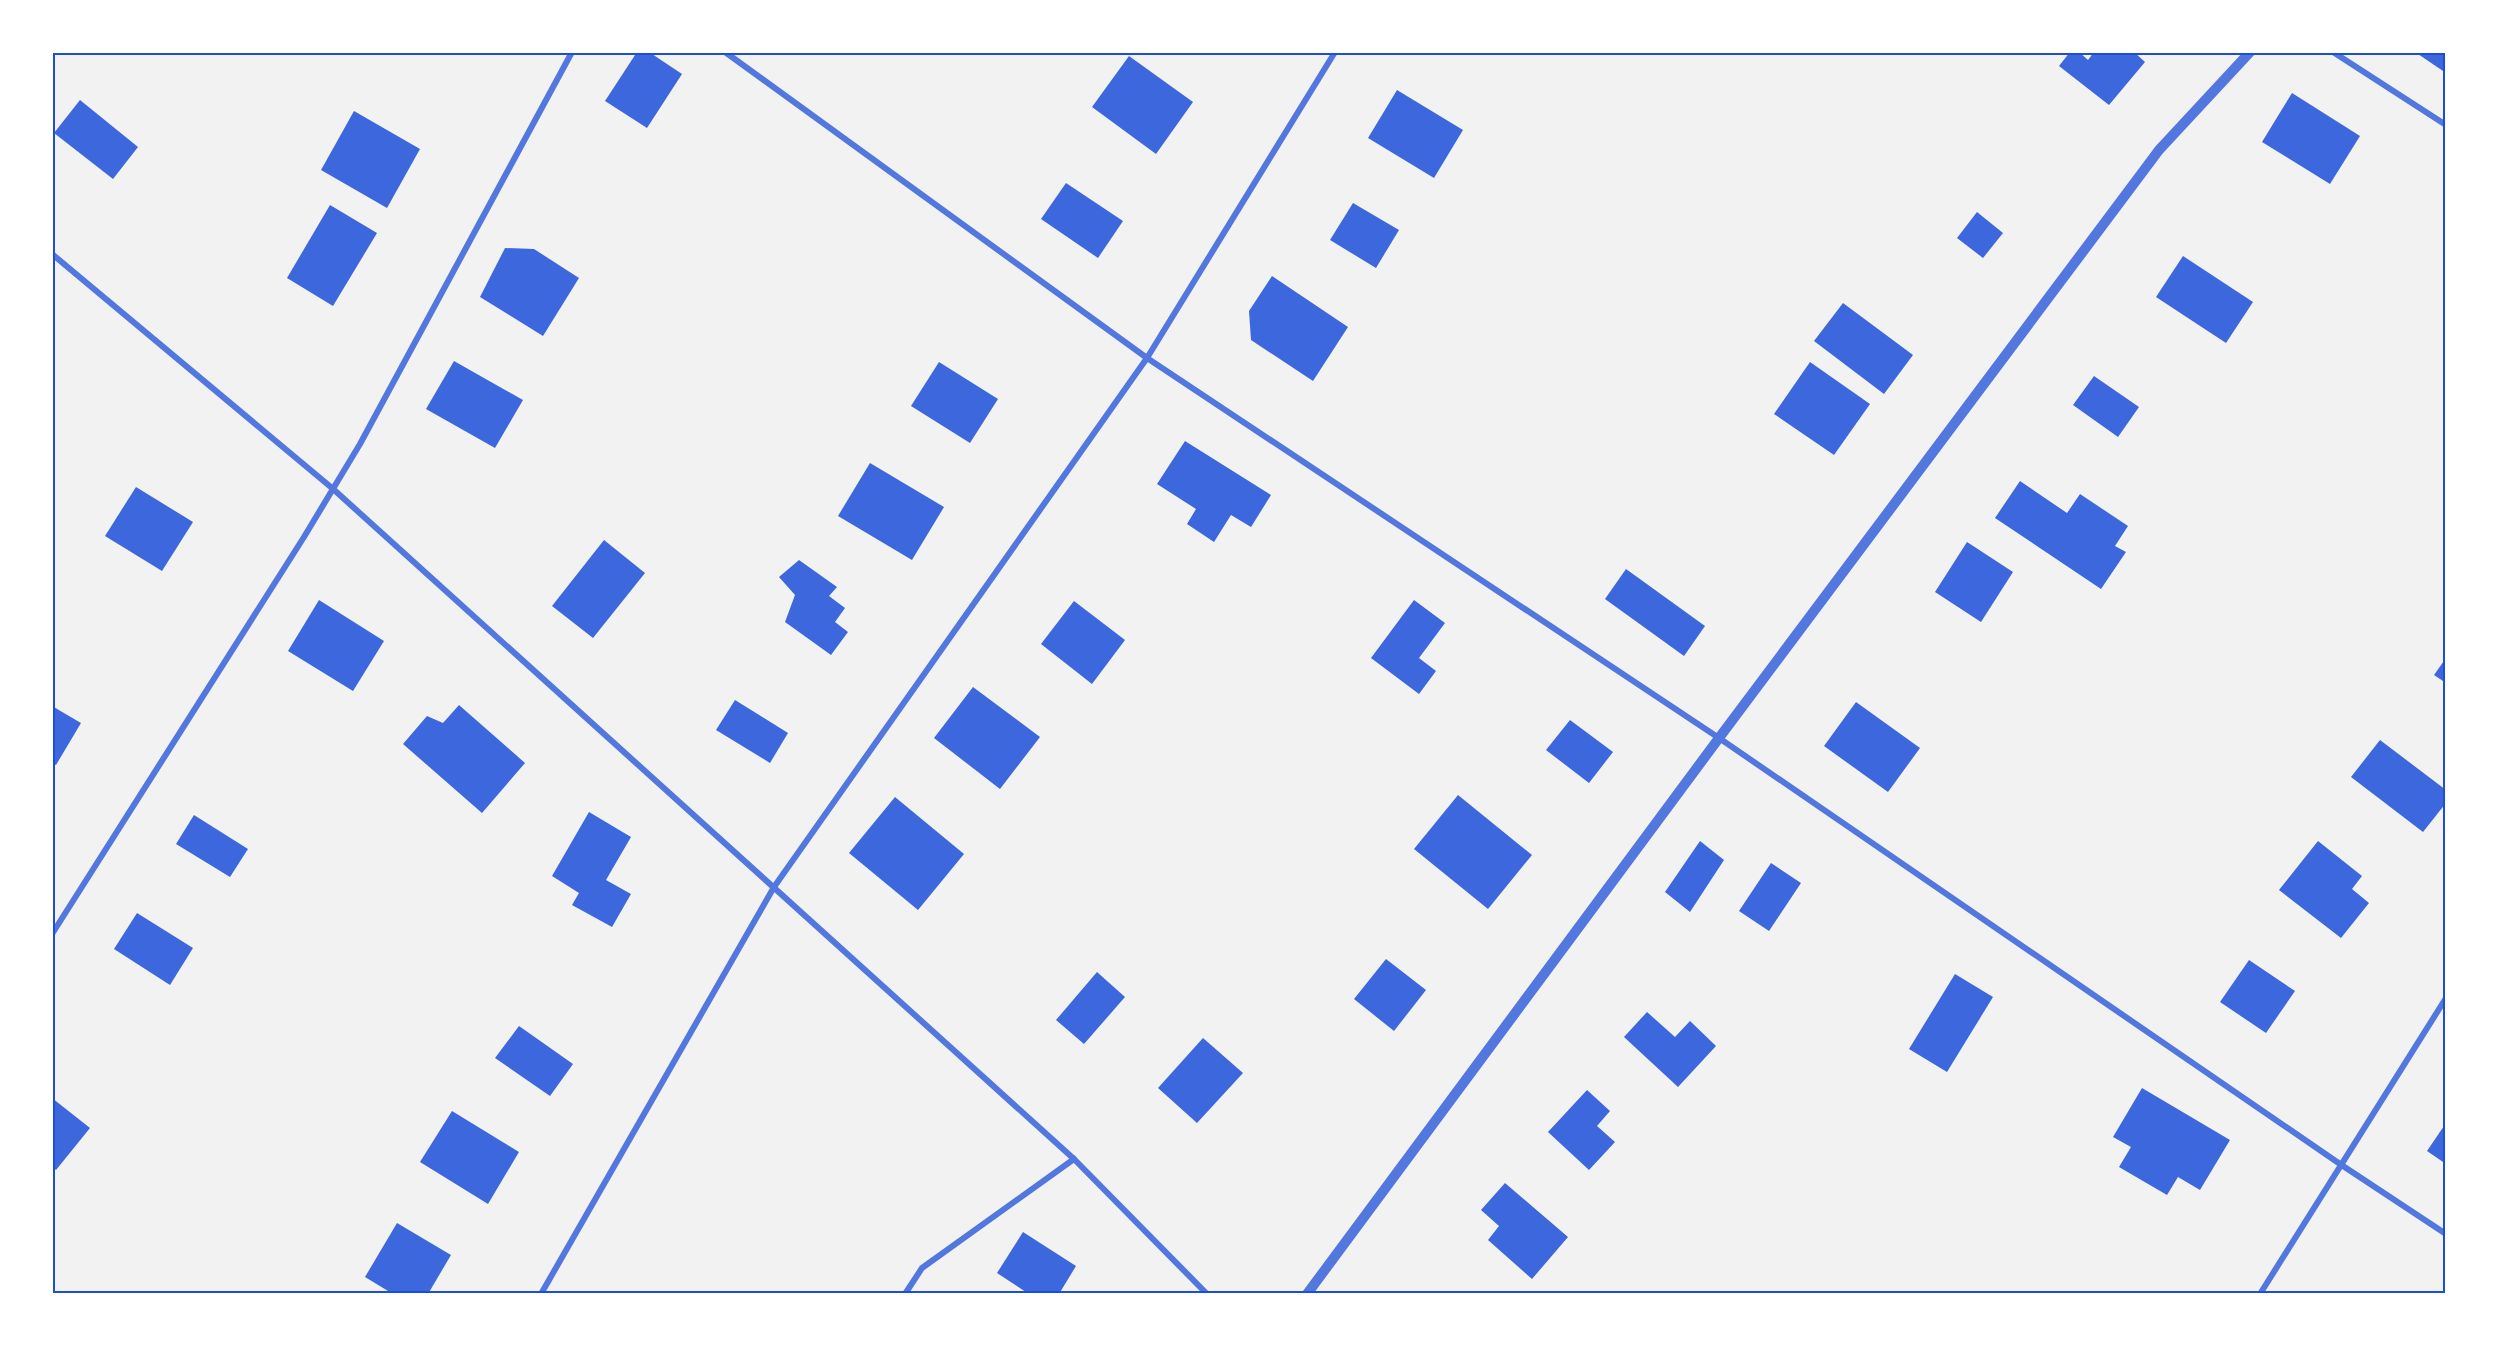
<svg xmlns="http://www.w3.org/2000/svg" width="2498" height="1346" font-family="Manrope,sans-serif">
  <rect width="100%" height="100%" fill="#f2f2f2"/>
  <g fill="#3d67dc">
    <path d="M637,52h12l33,22 -35,54 -42,-27z"/>
    <path d="M2070,52h9l9,8 6,-8h40l11,10 -36,43 -50,-39z"/>
    <path d="M2415,52h31v21z"/>
    <path d="M1129,56l64,46 -37,52 -64,-47z"/>
    <path d="M1397,90l66,40 -29,48 -66,-40z"/>
    <path d="M2292,93l68,43 -30,48 -68,-42z"/>
    <path d="M80,100l58,47 -25,32 -59,-46z"/>
    <path d="M354,111l66,38 -33,59 -66,-38z"/>
    <path d="M1066,183l57,38 -25,37 -57,-39z"/>
    <path d="M1353,203l46,27 -23,38 -46,-28z"/>
    <path d="M330,205l47,28 -44,73 -46,-28z"/>
    <path d="M1977,212l26,21 -20,25 -26,-20z"/>
    <path d="M505,248l29,1 45,29 -36,58 -63,-39z"/>
    <path d="M2183,256l70,46 -27,41 -70,-46z"/>
    <path d="M1272,276l76,51 -35,54 -62,-41 -2,-29z"/>
    <path d="M1843,303l70,52 -29,39 -70,-53z"/>
    <path d="M454,361l69,39 -28,48 -69,-39z"/>
    <path d="M939,362l59,37 -28,44 -59,-37z"/>
    <path d="M1810,362l60,42 -36,51 -60,-41z"/>
    <path d="M2094,376l45,31 -21,30 -45,-32z"/>
    <path d="M1185,441l86,54 -20,32 -20,-12 -17,27 -27,-18 9,-15 -39,-25z"/>
    <path d="M870,463l74,44 -32,53 -74,-44z"/>
    <path d="M2020,481l47,32 13,-19 48,32 -13,20 11,6 -25,37 -106,-71z"/>
    <path d="M136,487l57,35 -31,49 -57,-35z"/>
    <path d="M604,540l41,33 -52,65 -41,-32z"/>
    <path d="M1967,542l46,30 -32,50 -46,-30z"/>
    <path d="M799,560l38,27 -8,9 16,12 -10,14 13,10 -17,23 -46,-33 10,-27 -16,-18z"/>
    <path d="M1626,569l79,57 -21,30 -79,-57z"/>
    <path d="M319,600l65,41 -31,50 -65,-40z"/>
    <path d="M1414,600l31,23 -26,35 17,13 -17,23 -48,-36z"/>
    <path d="M1074,601l51,39 -33,44 -51,-40z"/>
    <path d="M2446,658v25l-12,-8z"/>
    <path d="M973,687l67,50 -40,52 -66,-51z"/>
    <path d="M735,700l53,33 -18,30 -54,-33z"/>
    <path d="M1856,702l64,46 -32,44 -64,-46z"/>
    <path d="M459,705l66,58 -43,50 -79,-69 24,-28 16,7z"/>
    <path d="M52,706l29,17 -25,42 -4,-2z"/>
    <path d="M1570,720l43,32 -24,31 -43,-33z"/>
    <path d="M2380,740l66,50v13l-23,29 -72,-55z"/>
    <path d="M1458,795l74,60 -44,54 -74,-60z"/>
    <path d="M895,797l69,57 -46,56 -69,-57z"/>
    <path d="M589,812l42,25 -25,43 25,14 -19,33 -40,-22 7,-12 -27,-17z"/>
    <path d="M194,815l54,34 -18,28 -54,-33z"/>
    <path d="M1700,841l24,19 -34,52 -25,-20z"/>
    <path d="M2318,841l44,35 -10,13 17,14 -28,35 -62,-48z"/>
    <path d="M1771,863l30,20 -32,48 -30,-20z"/>
    <path d="M137,913l56,35 -23,37 -56,-36z"/>
    <path d="M1386,959l40,31 -32,41 -40,-32z"/>
    <path d="M2249,960l46,31 -29,42 -46,-31z"/>
    <path d="M1097,972l28,25 -41,47 -28,-24z"/>
    <path d="M1955,974l38,23 -46,75 -38,-23z"/>
    <path d="M1647,1012l28,25 15,-16 26,25 -38,41 -54,-50z"/>
    <path d="M519,1026l54,38 -23,32 -55,-38z"/>
    <path d="M1203,1038l40,35 -46,50 -39,-35z"/>
    <path d="M2142,1088l88,52 -30,50 -22,-13 -11,18 -48,-28 12,-20 -18,-10z"/>
    <path d="M1587,1090l23,21 -13,15 18,16 -26,28 -41,-38z"/>
    <path d="M52,1098l38,30 -34,42 -4,-3z"/>
    <path d="M452,1111l67,41 -31,52 -68,-42z"/>
    <path d="M2446,1123v41l-19,-13z"/>
    <path d="M1505,1183l63,54 -36,42 -44,-39 11,-14 -18,-16z"/>
    <path d="M397,1223l54,32 -23,39h-35l-28,-17z"/>
    <path d="M1023,1232l53,34 -17,28h-30l-32,-21z"/>
  </g>
  <g fill="none" stroke-linecap="round" stroke-linejoin="round">
    <g stroke="#5277de" stroke-width="6">
      <path d="M725,52l422,306 572,380 621,426 106,70"/>
      <path d="M2333,52l113,73"/>
      <path d="M52,254l280,234 742,671 133,135"/>
      <path d="M52,934l252,-397 56,-93 212,-392"/>
      <path d="M541,1294l233,-407 373,-529 188,-306"/>
      <path d="M905,1294l17,-26 152,-109"/>
      <path d="M2260,1294l186,-296"/>
    </g>
    <path stroke="#5277de" stroke-width="10" d="M1307,1294l412,-556 440,-588 91,-98"/>
  </g>
  <rect width="2498" height="1346" fill="none" stroke="#ffffff" stroke-width="108"/>
  <rect x="54" y="54" width="2390" height="1238" fill="none" stroke="#1d4ed8" stroke-width="2"/>
</svg>
